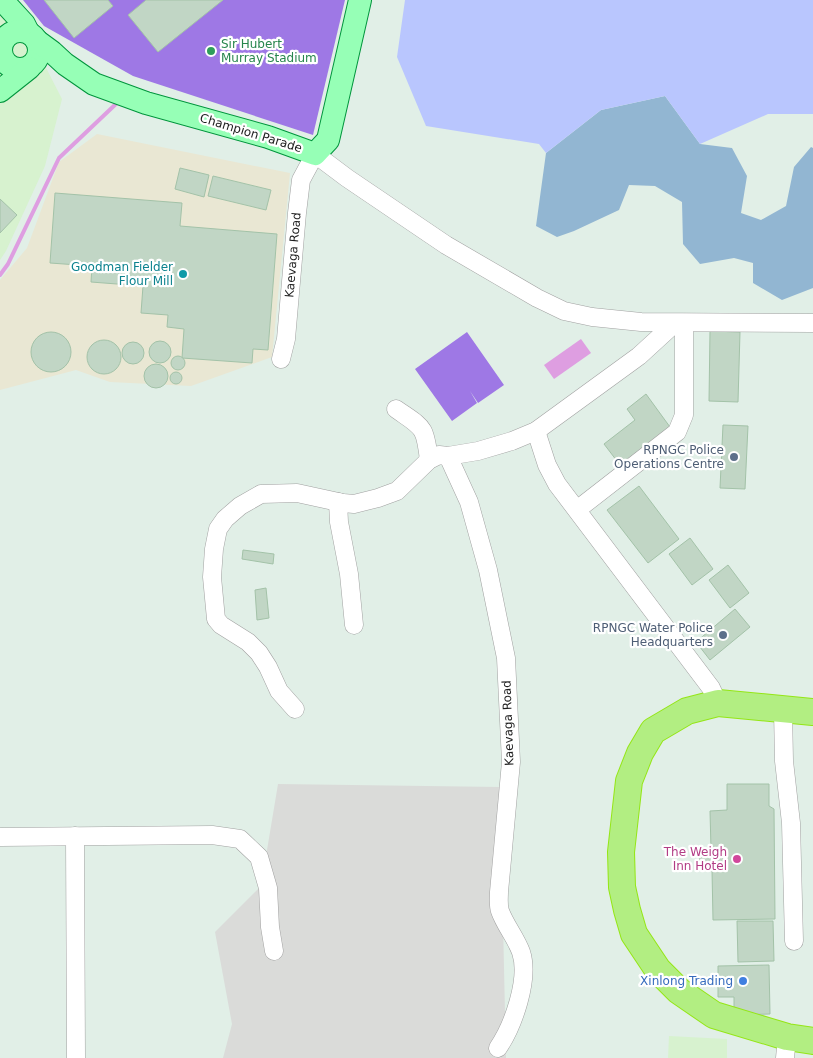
<svg xmlns="http://www.w3.org/2000/svg" width="813" height="1058" font-family="'DejaVu Sans',sans-serif">
  <rect width="100%" height="100%" fill="#e1efe7"/>
  <path fill="#dadbd9" d="M278,784l222,3 6,271h-283l9,-34 -17,-92 46,-46z"/>
  <g fill="#d7f2cf">
    <path d="M0,5l40,51 22,43 -17,67 -39,85 -6,9z"/>
    <path d="M669,1036l58,3v19h-59z"/>
  </g>
  <path fill="#e9e7d3" d="M97,134l193,39 -18,184 -81,29 -81,-4 -34,-12 -76,20v-110l27,-32 32,-86z"/>
  <path fill="#92b6d2" d="M665,96l35,48 32,4 15,28 -6,37 20,7 25,-14 8,-39 17,-20 2,1v140l-31,12 -29,-17v-20l-19,-5 -34,6 -17,-20 -1,-42 -27,-16 -26,-1 -10,25 -45,21 -17,6 -21,-11 10,-73 55,-43z"/>
  <path fill="#b9c6fe" d="M405,0h408v114h-45l-68,30 -35,-48 -64,14 -55,43 -7,-9 -113,-18 -29,-69z"/>
  <g fill="#9e78e5">
    <path d="M23,0h322l-32,135 -180,-59 -89,-50z"/>
    <path d="M467,332l37,53 -26,18 -8,-12 7,12 -25,18 -37,-52z"/>
  </g>
  <path fill="#de9ee1" d="M581,339l10,14 -37,26 -10,-14z"/>
  <g fill="none" stroke-linecap="round" stroke-linejoin="round">
    <path stroke="#de9ee1" stroke-width="4" d="M0,275l8,-11 51,-106 59,-56"/>
  </g>
  <g fill="#c1d6c5" stroke="#a3c2a8">
    <path d="M44,0h64l5,6 -39,32z"/>
    <path d="M146,0h77l-65,52 -30,-37z"/>
    <path d="M180,168l29,7 -5,22 -29,-8z"/>
    <path d="M213,176l58,14 -5,20 -58,-14z"/>
    <path d="M55,193l127,10 -2,23 97,8 -9,116 -15,-1 -1,14 -70,-5 2,-29 -17,-2 1,-12 -27,-2 2,-27 -52,-4 1,-16 -42,-3z"/>
    <path d="M0,199l17,16 -17,18z"/>
    <path d="M710,331l30,1 -2,70 -29,-1z"/>
    <circle cx="51" cy="352" r="20"/>
    <circle cx="104" cy="357" r="17"/>
    <circle cx="160" cy="352" r="11"/>
    <circle cx="133" cy="353" r="11"/>
    <circle cx="178" cy="363" r="7"/>
    <circle cx="156" cy="376" r="12"/>
    <circle cx="176" cy="378" r="6"/>
    <path d="M646,394l24,33 -50,38 -16,-21 31,-24 -8,-11z"/>
    <path d="M723,425l25,1 -3,63 -25,-1z"/>
    <path d="M639,486l40,53 -31,24 -41,-53z"/>
    <path d="M690,538l23,31 -21,16 -23,-31z"/>
    <path d="M243,550l31,4 -1,10 -31,-5z"/>
    <path d="M728,565l21,28 -19,15 -21,-28z"/>
    <path d="M266,588l3,30 -12,2 -2,-30z"/>
    <path d="M735,609l15,18 -40,33 -14,-18z"/>
    <path d="M727,784h42v22l5,3 1,110 -62,1 -1,-50h-12l-1,-21h12l-1,-38 17,-1z"/>
    <path d="M737,921h36l1,40 -36,1z"/>
    <path d="M769,965l1,49 -36,1v-18h-16v-31z"/>
  </g>
  <g fill="none" stroke-linecap="round" stroke-linejoin="round">
    <g stroke="#a1a1a1" stroke-width="19">
      <g id="minor">
        <path d="M0,47h1"/>
        <path d="M281,359l5,-20 11,-126 4,-33 14,-26 32,24 99,67 91,53 27,13 28,6 49,5 172,1"/>
        <path d="M396,409c27,19 29,16 33,51"/>
        <path d="M536,431l11,34 10,19 154,204 7,15"/>
        <path d="M448,456l21,46 19,68 18,88 5,104 -12,130c0,5 -1,13 1,19 5,14 16,27 21,41 9,27 -8,74 -23,96"/>
        <path d="M338,502l1,20 10,52 5,51"/>
        <path d="M578,509l99,-77 7,-17v-92"/>
        <path d="M295,709l-16,-18 -11,-24 -9,-14 -11,-11 -27,-17 -5,-6 -4,-42 2,-28 4,-20 7,-10 15,-13 21,-12 36,-1 46,10 11,1 24,-6 19,-7 32,-31 10,-5 9,1 30,-5 34,-10 24,-10 103,-75 36,-33"/>
        <path d="M783,710l1,51 7,62 3,118"/>
        <path d="M75,836l1,222"/>
        <path d="M0,837l212,-2 28,4 19,18 9,31 2,39 4,24"/>
        <path d="M785,1058l2,-21"/>
      </g>
    </g>
    <g stroke="#00953c" stroke-width="24">
      <g id="major">
        <path d="M2,0l22,24 4,8"/>
        <circle cx="20" cy="50" r="19"/>
        <path d="M37,41l15,11 13,12 29,20 52,19 122,34 47,17 13,-14 32,-140"/>
        <path d="M0,91l29,-23"/>
      </g>
    </g>
    <g stroke="#94e615" stroke-width="28">
      <path id="highway" d="M813,712l-95,-9 -31,8 -34,20 -13,22 -11,28 -8,71 1,35 5,23 7,24 24,36 21,21 35,24 73,22 26,4"/>
    </g>
    <use href="#minor" stroke="#fff" stroke-width="18"/>
    <use href="#major" stroke="#96ffb6" stroke-width="22"/>
    <use href="#highway" stroke="#b2ee82" stroke-width="26"/>
  </g>
  <circle fill="#2e9e5b" stroke="#fff" stroke-width="2" cx="211" cy="51" r="5"/>
  <circle fill="#0f9aa8" stroke="#fff" stroke-width="2" cx="183" cy="274" r="5"/>
  <g fill="#5c6f8a" stroke="#fff" stroke-width="2">
    <circle cx="734" cy="457" r="5"/>
    <circle cx="723" cy="635" r="5"/>
  </g>
  <circle fill="#d1479c" stroke="#fff" stroke-width="2" cx="737" cy="859" r="5"/>
  <circle fill="#3f7fe0" stroke="#fff" stroke-width="2" cx="743" cy="981" r="5"/>
  <g text-anchor="middle" dominant-baseline="central" stroke-width="4.5" stroke-linejoin="round" paint-order="stroke">
    <g font-size="12" fill="#27864d" stroke="#fff" text-anchor="start">
      <text x="221" y="44">Sir Hubert<tspan x="221" dy="14">Murray Stadium</tspan></text>
    </g>
    <g font-size="12" fill="#1d1d1d" stroke="#fff">
      <text transform="translate(251 133) rotate(17)">Champion Parade</text>
      <text transform="translate(293 255) rotate(-85)">Kaevaga Road</text>
      <text transform="translate(508 723) rotate(-92)">Kaevaga Road</text>
    </g>
    <g font-size="12" fill="#0d838f" stroke="#fff" text-anchor="end">
      <text x="173" y="267">Goodman Fielder<tspan x="173" dy="14">Flour Mill</tspan></text>
    </g>
    <g font-size="12" fill="#4e5e75" stroke="#fff" text-anchor="end">
      <text x="724" y="450">RPNGC Police<tspan x="724" dy="14">Operations Centre</tspan></text>
      <text x="713" y="628">RPNGC Water Police<tspan x="713" dy="14">Headquarters</tspan></text>
    </g>
    <g font-size="12" fill="#b23c85" stroke="#fff" text-anchor="end">
      <text x="727" y="852">The Weigh<tspan x="727" dy="14">Inn Hotel</tspan></text>
    </g>
    <g font-size="12" fill="#366cbe" stroke="#fff" text-anchor="end">
      <text x="733" y="981">Xinlong Trading</text>
    </g>
  </g>
</svg>
